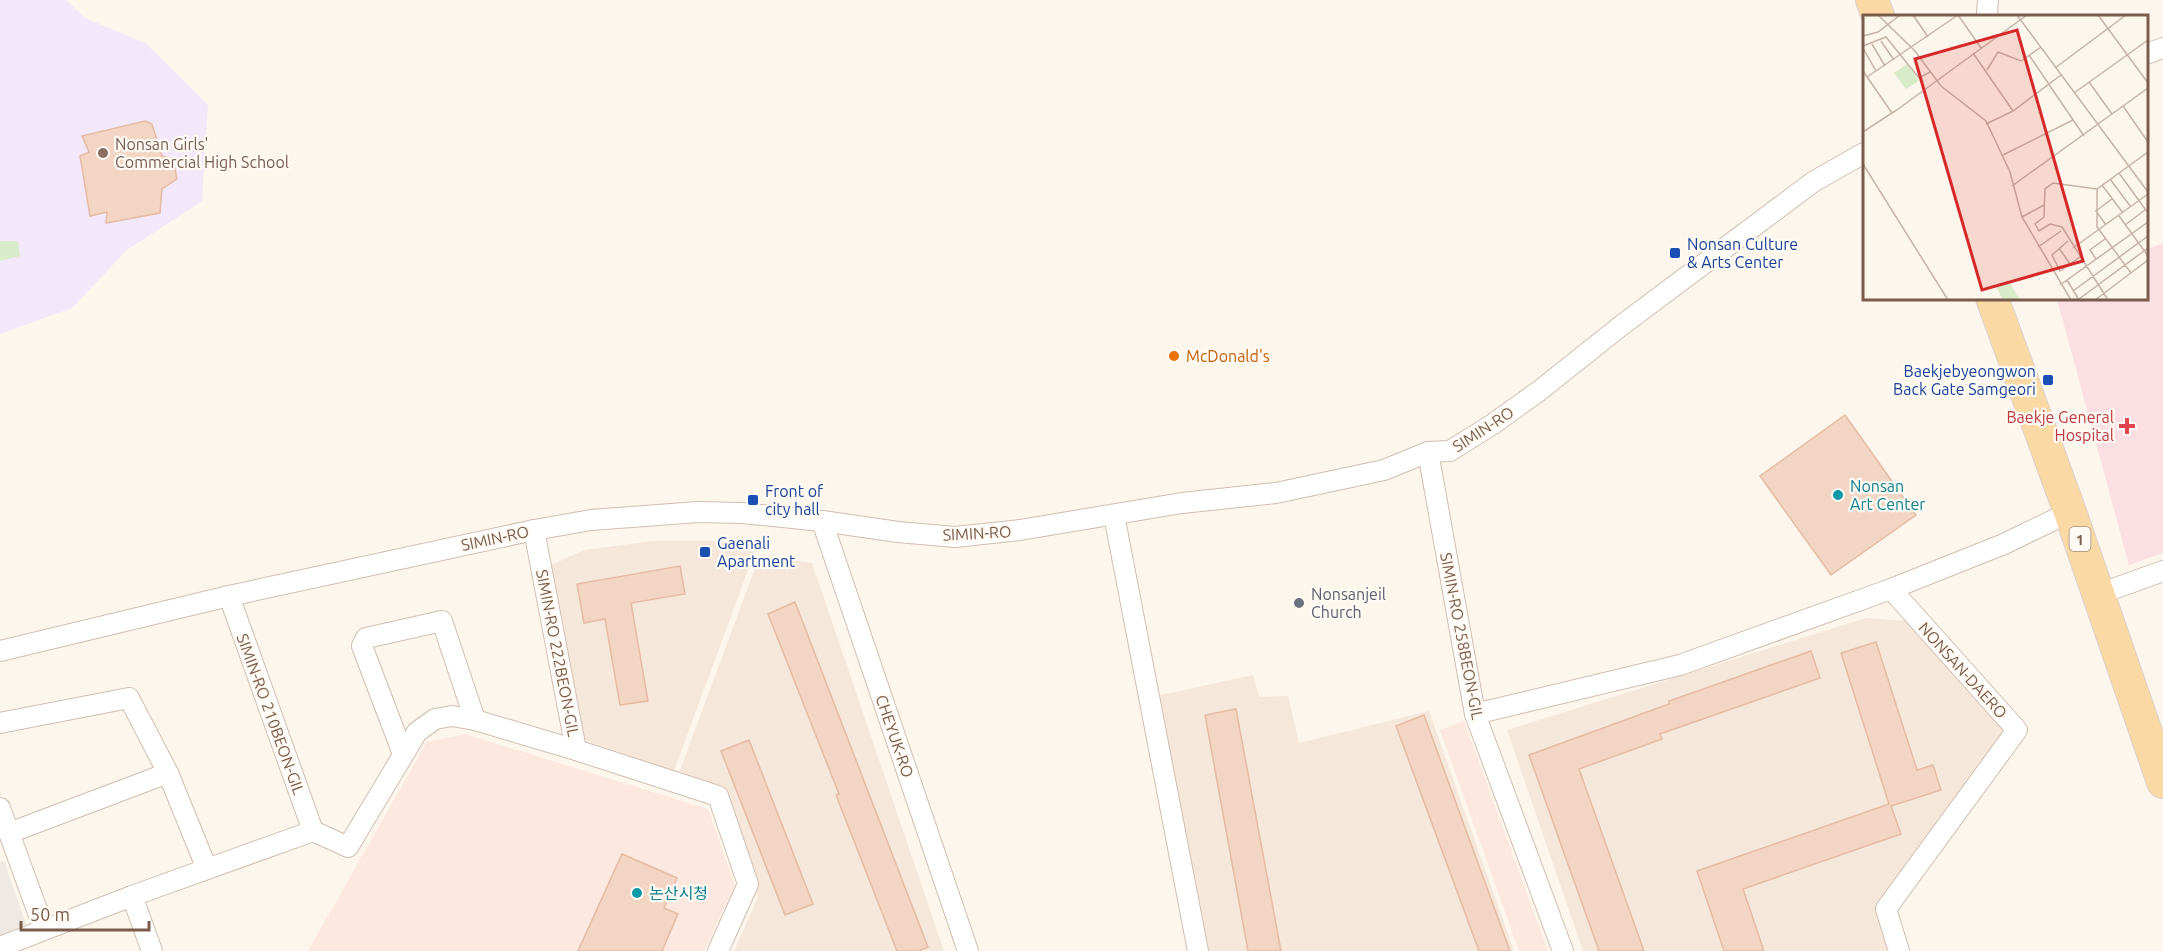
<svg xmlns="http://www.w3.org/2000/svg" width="2163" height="951" font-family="Ubuntu,'Noto Sans KR',sans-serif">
  <rect width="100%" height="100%" fill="#fdf6ec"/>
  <g fill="#f5e8da">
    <path d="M653,541h61l41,10 -81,220 -90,-31 -35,-174 35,-16z"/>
    <path d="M760,555l52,8 132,388h-210l24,-54 -34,-111 -45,-13z"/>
    <path d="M1866,618l42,3 98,110 -128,177 13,43h-308l-76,-221z"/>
    <path d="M1253,675l6,22 29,-1 11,47 130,-32 85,240h-307l-51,-255z"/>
  </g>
  <g fill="#fde8e0">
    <path d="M1464,721l84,230h-29l-79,-221z"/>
    <path d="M465,734l243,75 27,76 -31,66h-396l119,-209z"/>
  </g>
  <path fill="#efe9e4" d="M4,861l25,72 -29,10v-81z"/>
  <path fill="#f3e8fa" d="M0,0h66l19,18 60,25 63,62 -6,96 -75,49 -55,58 -72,26z"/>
  <path fill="#fbdfe3" d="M2163,243v310l-34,12 -72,-266 89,-1 1,-49z"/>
  <path fill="#d8ecc9" d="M0,241h18l2,15 -20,5z"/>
  <g fill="#f3d5c3" stroke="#e6bba3" stroke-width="1.5">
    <path d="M145,121l7,3 10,32 11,3 4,20 -15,10 -2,24 -54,10 1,-11 -17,4 -10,-60 9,-4 -7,-16z"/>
    <path d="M1845,415l71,100 -85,60 -71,-99z"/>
    <path d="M680,566l5,28 -54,9 17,98 -28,4 -15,-86 -21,4 -7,-39z"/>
    <path d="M795,602l133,345 -10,4h-21l-61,-156 3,-1 -71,-180z"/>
    <path d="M1876,642l41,128 16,-5 8,25 -50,16 10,28 -158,55 21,62h-40l-27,-80 192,-67 -48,-151z"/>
    <path d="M1811,651l9,27 -160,56 2,5 -83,30 65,182h-45l-70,-196 140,-51v-3z"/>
    <path d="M1236,709l45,242h-33l-43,-236z"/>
    <path d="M1424,715l86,236h-31l-83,-225z"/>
    <path d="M749,740l64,164 -28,11 -64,-164z"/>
    <path d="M622,854l55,24 -13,30 14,6 -16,37h-84z"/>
  </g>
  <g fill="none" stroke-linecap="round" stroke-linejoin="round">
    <g stroke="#d1beb0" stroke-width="22">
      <g id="street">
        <path d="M1988,16l-1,-4 1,-12"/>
        <path d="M2146,54l17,-6"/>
        <path d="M1428,452l47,262 88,237"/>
        <path d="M1114,515l84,436"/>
        <path d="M822,521l146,430"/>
        <path d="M534,530l42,220"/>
        <path d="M1891,589l126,141 -131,179 13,42"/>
        <path d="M2099,594l64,-23"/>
        <path d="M229,596l84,235"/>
        <path d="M0,651l229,-55 305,-66 57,-10 107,-8 44,1 80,8 76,11 57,5 65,-7 162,-27 94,-10 108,-23 44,-18 22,-1 43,-27 46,-33 83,-66 191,-143 51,-29"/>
        <path d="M1475,714l205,-49 211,-76 113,-45 66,-32"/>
        <path d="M0,723l129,-25 39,75 39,96"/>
        <path d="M403,754l-41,-108 4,-8 76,-17 33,99"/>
        <path d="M0,808l44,121"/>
        <path d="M9,833l159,-60"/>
        <path d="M132,896l20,55"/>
        <path d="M0,947l132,-51 181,-65 35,16 69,-115 18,-13 17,-3 23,4 101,30 142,46 30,88 -30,67"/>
      </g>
    </g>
    <g stroke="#dad1cd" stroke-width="34">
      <g id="primary">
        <path d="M1872,0l6,16"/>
        <path d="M1992,298l78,214 93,270"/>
      </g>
    </g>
    <use href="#street" stroke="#fff" stroke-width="20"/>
    <use href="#primary" stroke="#fbd9a5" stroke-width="32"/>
  </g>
  <circle fill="#8d6e63" stroke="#fffaf3" stroke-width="2" cx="103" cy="153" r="6"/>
  <g fill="#1a4fb4" stroke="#fffaf3" stroke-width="2">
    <rect x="1669" y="247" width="12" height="12" rx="3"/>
    <rect x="2042" y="374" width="12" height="12" rx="3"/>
    <rect x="747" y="494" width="12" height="12" rx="3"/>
    <rect x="699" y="546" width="12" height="12" rx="3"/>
  </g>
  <circle fill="#e8710a" stroke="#fffaf3" stroke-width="2" cx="1174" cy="356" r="6"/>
  <path fill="#e0444e" stroke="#fffaf3" stroke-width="2" d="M2124 417h6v6h6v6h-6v6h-6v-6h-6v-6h6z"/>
  <g fill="#0f9aa8" stroke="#fffaf3" stroke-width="2">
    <circle cx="1838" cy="495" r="6"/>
    <circle cx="637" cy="893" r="6"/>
  </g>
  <circle fill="#6b7280" stroke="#fffaf3" stroke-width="2" cx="1299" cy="603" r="6"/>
  <g text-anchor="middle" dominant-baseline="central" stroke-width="4.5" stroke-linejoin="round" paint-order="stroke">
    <rect fill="#fffaf3" stroke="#a28b7f" stroke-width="1.5" x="2069.5" y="527" width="21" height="24" rx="4.5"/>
    <g font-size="15" font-weight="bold" fill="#7a5c4d">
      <text x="2080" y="539">1</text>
    </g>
    <g font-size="16" fill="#785e54" stroke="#fffaf3" text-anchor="start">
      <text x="115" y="144">Nonsan Girls'<tspan x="115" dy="18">Commercial High School</tspan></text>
    </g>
    <g font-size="16" fill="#164399" stroke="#fffaf3" text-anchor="start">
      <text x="1687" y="244">Nonsan Culture<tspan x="1687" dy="18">&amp; Arts Center</tspan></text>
      <text x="2036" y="371" text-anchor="end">Baekjebyeongwon<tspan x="2036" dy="18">Back Gate Samgeori</tspan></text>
      <text x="765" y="491">Front of<tspan x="765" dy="18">city hall</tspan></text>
      <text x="717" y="543">Gaenali<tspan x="717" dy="18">Apartment</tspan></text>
    </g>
    <g font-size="16" fill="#c56008" stroke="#fffaf3" text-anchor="start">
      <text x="1186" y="356">McDonald's</text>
    </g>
    <g font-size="16" fill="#be3a42" stroke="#fffaf3" text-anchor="end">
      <text x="2114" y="417">Baekje General<tspan x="2114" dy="18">Hospital</tspan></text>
    </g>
    <g font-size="16" fill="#7a5c4d" stroke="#fffaf3">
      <text transform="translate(1483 429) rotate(-33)">SIMIN-RO</text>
      <text transform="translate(977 533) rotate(-3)">SIMIN-RO</text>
      <text transform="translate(495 538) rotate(-12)">SIMIN-RO</text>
      <text transform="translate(1462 636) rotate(79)">SIMIN-RO 258BEON-GIL</text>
      <text transform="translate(558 653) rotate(79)">SIMIN-RO 222BEON-GIL</text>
      <text transform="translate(1963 670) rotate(48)">NONSAN-DAERO</text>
      <text transform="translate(271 714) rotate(70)">SIMIN-RO 210BEON-GIL</text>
      <text transform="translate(895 736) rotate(71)">CHEYUK-RO</text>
    </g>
    <g font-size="16" fill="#0d838f" stroke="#fffaf3" text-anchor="start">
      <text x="1850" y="486">Nonsan<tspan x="1850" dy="18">Art Center</tspan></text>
      <text x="649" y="893">논산시청</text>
    </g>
    <g font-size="16" fill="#5b616d" stroke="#fffaf3" text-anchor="start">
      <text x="1311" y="594">Nonsanjeil<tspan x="1311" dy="18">Church</tspan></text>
    </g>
  </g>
  <g transform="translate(1863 15)">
    <rect width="285" height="285" fill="#fdf6ec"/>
    <path d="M44,49l12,17 -13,8 -12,-16zM145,265l11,18v2h-16l-8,-15 4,2z" fill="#d8ecc9"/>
    <path fill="none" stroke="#c5b3a7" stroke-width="1.5" d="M15,0l37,36 26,35 45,35 24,51 12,45 49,83M50,0l15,22M95,0l23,33M154,0l131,177M235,0l50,68M0,21l15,-4 22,-17M18,26l13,19M9,29l13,22M0,31l23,-9 33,41 11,-6M0,33l13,23M110,38l40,58M166,40l55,81M192,53l71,-53M124,55l11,-18 23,9 20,-14M0,56l29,42M4,62l91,-62M226,67l23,32M211,78l74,-53M260,91l25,36M31,97l133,-97M123,109l27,-13 48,-36M0,117l32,-21M140,140l70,-35M0,149l85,136M256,158l29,40M247,164l21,28M239,170l21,28M149,171l136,-98M234,174v38l34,46M256,201l29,40M159,202l22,-12M181,202l1,-28 8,-6 44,6 51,-37M181,202l-9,7 4,7 11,-7M187,209l12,3 46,73M243,210l-10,-14 16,-12M262,210l20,-15M205,226l-16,14 8,16 20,-14M175,232l23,-16M196,233l11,16M210,233l75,-54M233,244l-6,-9 15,-11M204,265l12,20M197,270l88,-63M210,276l75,-55M216,284l69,-51M232,285l53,-40"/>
    <path fill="#d62828" fill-opacity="0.15" stroke="#d62828" stroke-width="3" d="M154,15l66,231 -101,29 -67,-231z"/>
    <rect width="285" height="285" fill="none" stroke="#7a5c4d" stroke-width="3"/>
  </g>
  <path d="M21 921v9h128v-9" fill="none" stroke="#7a5c4d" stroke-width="3"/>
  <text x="30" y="921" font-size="18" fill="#7a5c4d" stroke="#fffaf3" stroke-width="4.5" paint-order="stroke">50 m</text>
</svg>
